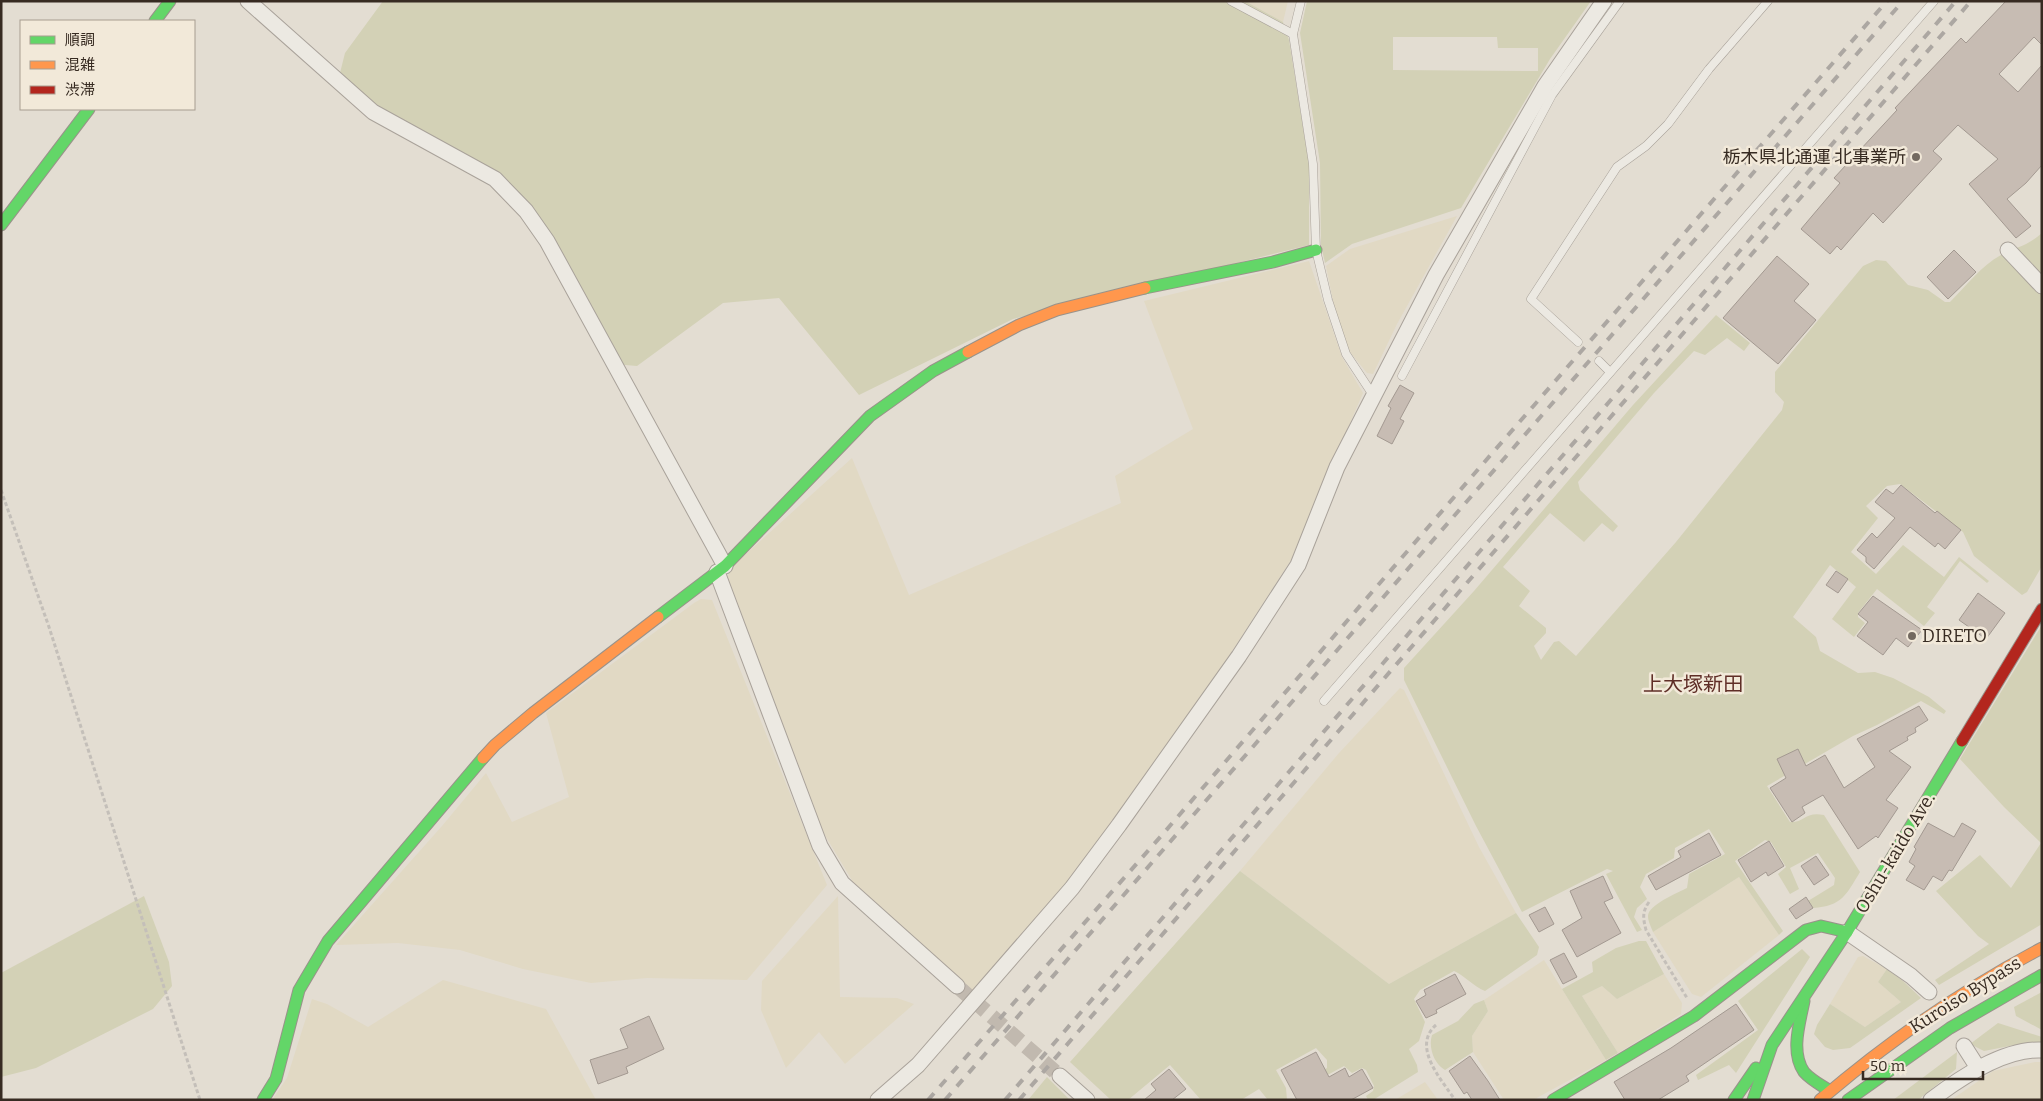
<svg xmlns="http://www.w3.org/2000/svg" width="2043" height="1101" font-family="Bitter,'Noto Sans JP',serif">
  <rect width="100%" height="100%" fill="#e3ddd2"/>
  <g fill="#e1d9c4">
    <path d="M1245,1h43l-5,21z"/>
    <path d="M1457,216l-60,108 -24,50 -6,-1 -18,-22 -14,-40 -9,-45 24,-17z"/>
    <path d="M1309,261l33,96 21,36 -72,167 -93,144 -129,181 -97,108 -119,-111 -30,-50 -96,-247 1,-10 7,-11 117,-106 57,137 212,-92 -6,-27 78,-47 -49,-128z"/>
    <path d="M701,599l11,1 115,285 -80,95 -100,-2 -56,5 -68,-14 -63,-19 -62,-7 -62,2 106,-119 44,-53 26,49 57,-25 -23,-84 148,-110z"/>
    <path d="M1400,688l4,2 75,157 37,66 -127,71 -149,-113 99,-118z"/>
    <path d="M1739,877l40,58 -78,62 -9,-3 -39,-62z"/>
    <path d="M838,896l2,101 57,1 17,6 -69,60 -26,-32 -33,36 -25,-58 1,-29z"/>
    <path d="M1863,956l24,13 -9,13 23,20 -36,25 -35,-23 28,-47z"/>
    <path d="M1544,960l62,100 -73,40h-29l-31,-48 -1,-16 16,-25 -4,-11z"/>
    <path d="M1664,974l18,29 -1,11 -63,39 -36,-57 20,-10 15,13z"/>
    <path d="M443,980l103,29 50,91h-324l15,-22 25,-79 15,5 41,23z"/>
    <path d="M2035,1062h7v38h-91l42,-29z"/>
    <path d="M1425,1082l13,18h-43z"/>
  </g>
  <g fill="#d3d1b6" fill-rule="evenodd">
    <path d="M383,1h862l38,21 6,18 20,124v81l-296,74 -154,76 -80,-97 -56,5 -86,63 -23,-2 -69,-124 -50,-61 -120,-66 -37,-32 7,-28z"/>
    <path d="M1307,1h284l-41,58 -89,149 -109,36 -27,19 -4,-18 -1,-82 -20,-130zM1393,37h104l1,11h40v23l-145,-1z"/>
    <path d="M2042,233v333l-15,26 -5,3 -48,-39 -11,-24 -63,-48 -13,2 -21,20 12,12 -27,34 25,22 27,-29 41,32 15,-20 30,24 -2,2 -27,-22 -33,46 8,6 -11,13 -47,-37 -19,24v4l7,6 -11,14 -22,-18 24,-32 -26,-22 -37,52 23,20 4,14 38,22 17,-1 18,6 36,19 17,14 -2,3 -23,-13 -44,24 -24,11 -86,50 23,36c14,1 15,-11 34,-7l36,57c-14,23 -18,34 -47,36l-5,-7 26,-16 1,-7 -17,-25 -28,15 9,21 -9,5 -12,-20 8,-7 -15,-25 -6,-2 -30,21 48,70 -4,4 -40,-58 -86,55c-2,-5 -5,-11 -5,-16 0,-11 29,-23 39,-28l2,-14 36,-20 -16,-25 -34,19 -1,10 -28,16 -6,13 7,12 -10,9 -3,9 8,13 -5,2 -31,-58 7,-3 -6,-2 -85,43 -46,-86 -72,-146v-12l70,-77 159,-186 83,-90 34,28 -6,8 -17,-13 -22,17 -11,-4 -40,42 -76,89 2,8 38,36 -5,6 -11,-9 -18,19 -34,-29 -47,54 27,24 -11,15 27,22v5l-12,13 7,14 13,-18 5,-1 17,15 100,-114 106,-132 2,-8 -9,-10v-20l88,-106 13,-6 10,1 22,24 20,5 17,12h5c15,-15 32,-37 51,-47 17,-9 25,-8 41,-22z"/>
    <path d="M2042,625v299l-103,61 -4,-5 54,-36 -11,-8 -42,-45 44,-36 31,33 30,-45 -37,-36 -44,-48z"/>
    <path d="M1240,871l149,113 127,-71 23,34 -2,8 -52,36c-12,-5 -20,-15 -31,-20l-34,19 -6,9 11,23 -6,19 -10,8 8,16 1,7 -45,28h-5l-2,-4 7,-5 1,-5 -8,-16 -4,-2 -10,5 -8,-7 -35,19 -3,-5 21,-12v-8l-11,-12 -40,22 10,18 1,12h-19l-9,-11 -18,11h-40l-31,-35 -42,35h-17l-41,-38z"/>
    <path d="M144,896l25,66 3,24 -19,23 -117,59 -35,9v-104z"/>
    <path d="M1639,941h7l18,33 -47,25 -15,-13 -20,10 36,57 -12,7 -44,-71 31,-17 -1,-10 24,-14z"/>
    <path d="M1802,949l8,8 -74,116 -7,-8 -31,15 -2,-5 62,-45 -20,-29z"/>
    <path d="M1887,969l16,12 18,17 -71,50 -17,2 -8,-3 -11,-13 3,-9 13,-21 35,23 36,-25 -23,-20z"/>
    <path d="M2042,992v38l-26,-14 -2,-9z"/>
    <path d="M1484,1000l4,11 -16,25 1,16 -28,18c-11,-6 -17,-23 -13,-35l26,-14 16,-17z"/>
    <path d="M1998,1023l44,14v5l-17,1 -41,8 -14,-7z"/>
    <path d="M1957,1052l-1,17 -38,31h-25z"/>
    <path d="M1047,1077l23,23h-42z"/>
  </g>
  <g fill="#c7bcb3" stroke="#a39991">
    <path d="M2006,1h36v44l-8,-8 -35,37 19,18 24,-27v100l-16,18 -19,16 24,27 -15,12 -47,-54 29,-25 -40,-34 -25,26 9,8 -59,64 -10,-10 -32,37 -4,-4 -7,8 -29,-25 39,-46 -6,-5 63,-68 -2,-2 66,-70 5,5z"/>
    <path d="M1954,250l22,22 -28,27 -21,-22z"/>
    <path d="M1777,256l32,28 -15,17 22,19 -38,44 -55,-46z"/>
    <path d="M1400,385l14,8 -14,26 4,2 -12,23 -15,-8 14,-28 -3,-2z"/>
    <path d="M1901,485l34,28 2,-2 24,19 -16,19 -7,-6 -3,4 -25,-20 -36,42 -8,-7v-5l-9,-7 15,-17 5,5 18,-20 -20,-16 11,-13 7,5z"/>
    <path d="M1836,571l12,8 -10,14 -12,-8z"/>
    <path d="M1978,593l27,20 -19,26 -27,-19z"/>
    <path d="M1873,596l49,34 -14,17 -12,-9 -13,17 -26,-19 11,-14 -10,-8z"/>
    <path d="M1919,706l9,14 -13,8 1,4 -9,5 1,3 -19,11 22,16 -25,33 12,8 -20,30 -2,-2 -18,13 -35,-54 -21,12 3,6 -13,9 -22,-34 16,-10 -9,-19 21,-10 8,17 19,-11 19,33 31,-21 -18,-28z"/>
    <path d="M1928,823l26,14 8,-14 14,8 -24,40 -3,-1 -7,11 -9,-5 -9,14 -18,-10 9,-14 -6,-4 7,-13 -2,-2z"/>
    <path d="M1709,833l12,22 -65,35 -8,-14 33,-19 -3,-6z"/>
    <path d="M1769,841l15,25 -16,10 -2,-4 -15,10 -13,-22z"/>
    <path d="M1816,856l13,19 -15,10 -13,-19z"/>
    <path d="M1603,876l10,22 -9,4 17,31 -44,24 -15,-27 20,-12 -12,-27z"/>
    <path d="M1806,897l7,11 -17,11 -7,-10z"/>
    <path d="M1545,907l9,17 -15,8 -10,-17z"/>
    <path d="M1564,953l13,24 -14,7 -13,-24z"/>
    <path d="M1455,974l11,20 -30,16 1,3 -11,5 -10,-17 10,-6 -2,-5z"/>
    <path d="M1736,1004l18,26 -68,46 3,5 -31,19h-33l-11,-18 57,-34z"/>
    <path d="M649,1016l15,33 -38,18 2,6 -30,11 -8,-24 38,-12 -8,-19z"/>
    <path d="M1316,1052l13,25 16,-9 4,9 13,-8 11,19 -22,12h-54l-16,-30z"/>
    <path d="M1470,1056l18,25 12,19h-28l-5,-8 -3,2 -15,-23z"/>
    <path d="M1169,1069l17,20 -14,11h-28l12,-10 -5,-6z"/>
  </g>
  <g fill="none" stroke-linecap="round" stroke-linejoin="round">
    <path stroke="#c1b9af" stroke-width="15" stroke-dasharray="15 8" stroke-linecap="butt" d="M957,986l103,90"/>
    <g stroke="#a9a29a" stroke-width="9">
      <g id="lane">
        <path d="M1231,1l62,33"/>
        <path d="M1301,1l-8,33 20,130 3,86 12,50 18,54 27,41"/>
        <path d="M1578,342l-47,-43 86,-132 29,-21 22,-22 41,-55 59,-68"/>
        <path d="M1599,361l11,11"/>
        <path d="M1402,376l150,-281 68,-94"/>
        <path d="M1324,701l610,-700"/>
      </g>
    </g>
    <g stroke="#a9a29a" stroke-width="17">
      <g id="street">
        <path d="M248,1l125,111 122,67 31,32 21,30 178,325"/>
        <path d="M2008,250l34,36"/>
        <path d="M717,572l103,274 22,37 115,103"/>
        <path d="M1847,932l64,44 18,16"/>
        <path d="M1964,1046l14,22"/>
        <path d="M1060,1076l27,24"/>
        <path d="M878,1100l40,-35 154,-177 47,-63 120,-169 59,-91 39,-98 99,-192 109,-189 59,-85"/>
        <path d="M1931,1100c29,-22 73,-52 111,-50"/>
      </g>
    </g>
    <g stroke="#99928a" stroke-width="13">
      <g id="fast">
        <path d="M155,21l15,-20"/>
        <path d="M1,225l88,-116"/>
        <path d="M1145,288l128,-26 43,-12"/>
        <path d="M658,617l67,-51 145,-150 63,-45 35,-19"/>
        <path d="M1804,1001c-4,21 -14,51 0,71 7,8 17,13 26,19"/>
        <path d="M263,1100l13,-21 23,-89 29,-49 155,-183"/>
        <path d="M1553,1100l141,-84 112,-86 15,-4 26,6"/>
        <path d="M1734,1100l22,-32"/>
        <path d="M1753,1100l19,-55 75,-113 115,-191"/>
        <path d="M1848,1100l102,-72 92,-53"/>
      </g>
    </g>
    <g stroke="#99928a" stroke-width="13">
      <g id="slow">
        <path d="M968,352l51,-27 38,-15 88,-22"/>
        <path d="M483,758l12,-13 38,-32 125,-96"/>
        <path d="M1820,1100c69,-59 142,-110 222,-152"/>
      </g>
    </g>
    <g stroke="#99928a" stroke-width="13">
      <path id="jam" d="M1962,741l80,-132"/>
    </g>
    <g stroke="#c4bfb9" stroke-width="3" stroke-dasharray="4 2.5" stroke-linecap="butt">
      <path d="M1,490l48,137 151,473"/>
      <path d="M1649,902c-7,10 -6,16 -3,28l41,68"/>
      <path d="M1436,1025c-25,22 6,55 19,75"/>
    </g>
    <use href="#lane" stroke="#ece9e2" stroke-width="8"/>
    <use href="#street" stroke="#ece9e2" stroke-width="15"/>
    <use href="#fast" stroke="#63d668" stroke-width="11"/>
    <use href="#slow" stroke="#ff974d" stroke-width="11"/>
    <use href="#jam" stroke="#b3261e" stroke-width="11"/>
    <g stroke="#aca7a2" stroke-width="4" stroke-dasharray="9 9" stroke-linecap="butt">
      <path d="M928,1100l234,-265 319,-369 406,-465"/>
      <path d="M945,1100l958,-1099"/>
      <path d="M1005,1100l951,-1099"/>
      <path d="M1019,1100l952,-1099"/>
    </g>
  </g>
  <g fill="#736960" stroke="#f2e9d9" stroke-width="2">
    <circle cx="1916" cy="157" r="5"/>
    <circle cx="1912" cy="636" r="5"/>
  </g>
  <g text-anchor="middle" dominant-baseline="central" stroke-width="5" stroke-linejoin="round" paint-order="stroke">
    <g font-size="18" fill="#372b22" stroke="#f2e9d9" text-anchor="end">
      <text x="1906" y="157">栃木県北通運 北事業所</text>
      <text x="1922" y="636" text-anchor="start">DIRETO</text>
    </g>
    <g font-size="18" fill="#372b22" stroke="#f2e9d9">
      <text transform="translate(1895 853) rotate(-59)">Oshu-kaido Ave.</text>
      <text transform="translate(1965 995) rotate(-32)">Kuroiso Bypass</text>
    </g>
    <g font-size="20" fill="#5f2e27" stroke="#f2e9d9">
      <text x="1693" y="684">上大塚新田</text>
    </g>
  </g>
  <rect width="2043" height="1101" fill="none" stroke="#372b22" stroke-width="5"/>
  <rect x="20" y="20" width="175" height="90" fill="#f2e9d9" stroke="#a79d90"/>
  <rect x="30" y="36" width="25" height="8" fill="#63d668" stroke="#a79d90"/>
  <text x="65" y="45" font-size="15" fill="#372b22">順調</text>
  <rect x="30" y="61" width="25" height="8" fill="#ff974d" stroke="#a79d90"/>
  <text x="65" y="70" font-size="15" fill="#372b22">混雑</text>
  <rect x="30" y="86" width="25" height="8" fill="#b3261e" stroke="#a79d90"/>
  <text x="65" y="95" font-size="15" fill="#372b22">渋滞</text>
  <path d="M1863 1071v8h120v-8" fill="none" stroke="#372b22" stroke-width="2.5"/>
  <text x="1870" y="1071" font-size="15" fill="#372b22" stroke="#f2e9d9" stroke-width="4" paint-order="stroke">50 m</text>
</svg>
